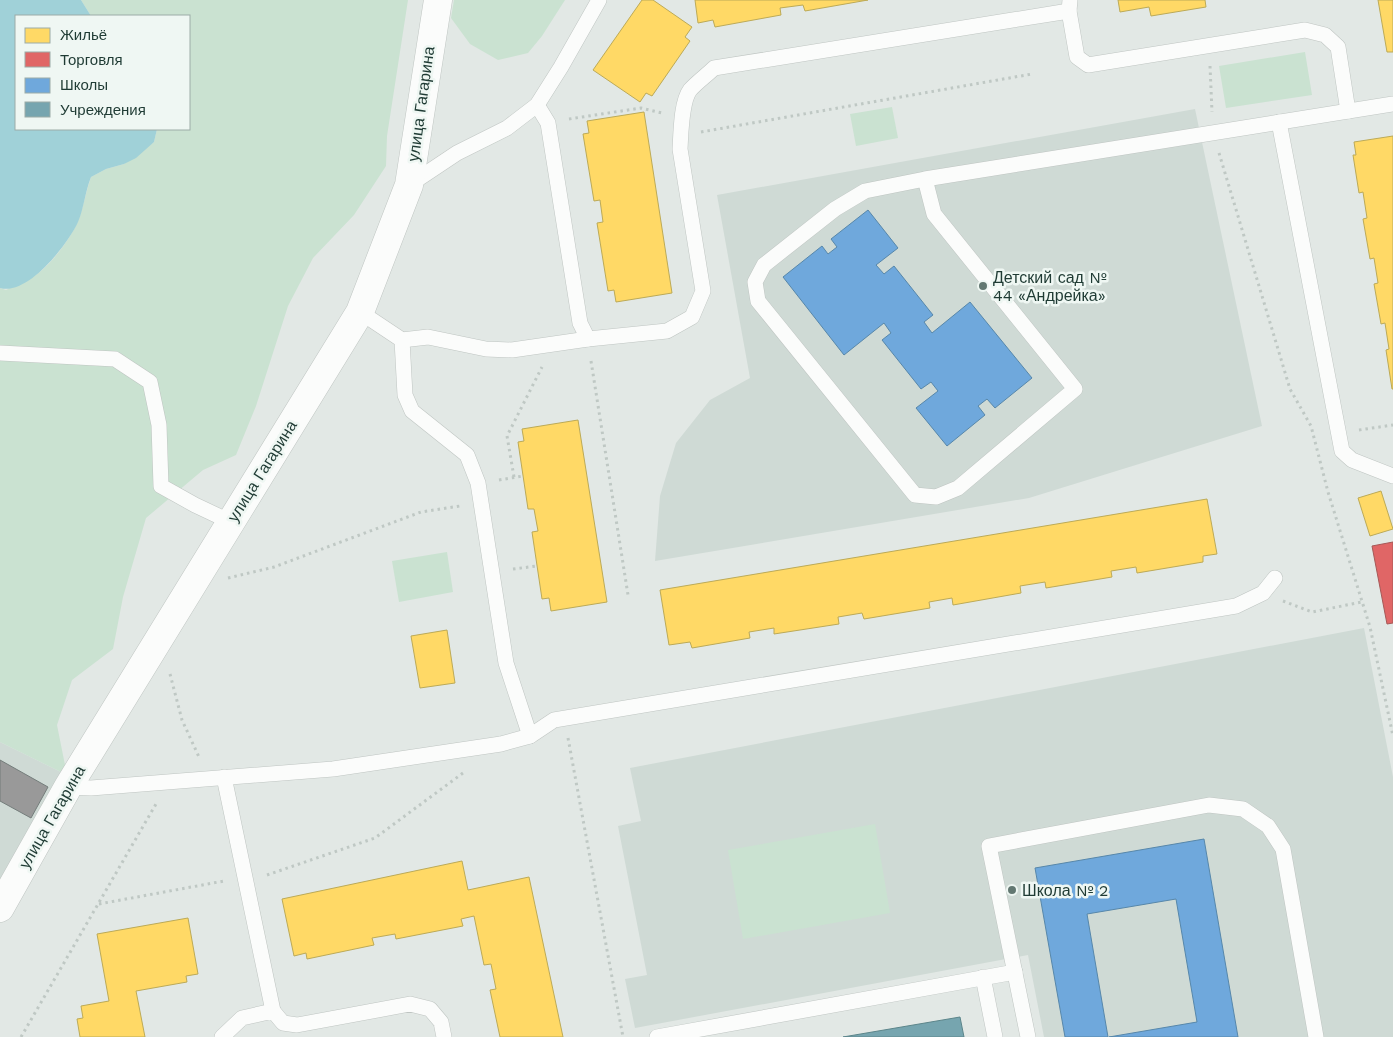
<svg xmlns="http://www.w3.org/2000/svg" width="1393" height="1037" font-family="'Work Sans',sans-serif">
  <rect width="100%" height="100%" fill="#e2e8e5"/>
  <g fill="#cfdad5">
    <path d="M1195,109l67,317 -233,72 -374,63 5,-65 16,-53 34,-43 40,-22 -33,-183z"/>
    <path d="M1364,628l29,149v260h-349l-16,-82 -393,73 -10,-49 22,-4 -29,-149 23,-5 -11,-53z"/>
    <path d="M0,742l67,33 -67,109z"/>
  </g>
  <g fill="#cae2d1">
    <path d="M81,0h327l-21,136 -1,30 -32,49 -41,43 -25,48 -32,100 -20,49 -33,15 -57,48 -23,79 -10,52 -41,31 -15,45 10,50 -67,-33v-454l6,2c10,-5 21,-10 31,-16 14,-9 37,-40 42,-56 5,-13 7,-27 12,-41l15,-8 18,-5 30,-22 3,-13h32v-113h-98z"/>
    <path d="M454,0h111l-23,36 -14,17 -30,7 -28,-16 -19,-26z"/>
    <path d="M1305,52l7,43 -86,13 -7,-42z"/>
    <path d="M892,107l6,31 -42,8 -6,-32z"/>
    <path d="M447,552l6,40 -54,10 -7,-41z"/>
    <path d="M875,824l15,89 -147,26 -15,-89z"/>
  </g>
  <path fill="#a0d1d8" d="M0,0h81l10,16h-75v113h141l-3,13 -18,16 -12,6 -18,5 -15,8c-6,15 -7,31 -13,45 -10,22 -50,74 -78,66z"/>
  <g fill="#ffd966" stroke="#bcaa57">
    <path d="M642,0h11l39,27 -7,10 5,4 -38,55 -6,-3 -6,9 -47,-32z"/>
    <path d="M695,0h173l-63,11 -2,-6 -23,3 1,7 -66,12 -2,-7 -15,3z"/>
    <path d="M1118,0h87l1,7 -55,9 -2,-9 -29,5z"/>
    <path d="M1378,0h15v52h-6z"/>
    <path d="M644,112l28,181 -56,9 -2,-12 -6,1 -11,-68 6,-1 -3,-22 -6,1 -11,-67 6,-1 -2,-12z"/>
    <path d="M1393,136v253h-1l-6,-39 3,-1 -4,-26 -4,1 -7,-40 4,-1 -4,-25 -4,1 -7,-40 4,-1 -4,-26 -4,1 -6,-38h3l-2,-13z"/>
    <path d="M578,420l29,182 -56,9 -2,-13 -7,1 -10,-67 6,-1 -4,-22h-6l-10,-67 6,-1 -2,-12z"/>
    <path d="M1381,491l12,38 -23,7 -12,-38z"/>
    <path d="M1207,499l10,55 -14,2v6l-66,11 -1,-6 -25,4 1,6 -66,11 -1,-6 -25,4 1,7 -68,12 -1,-7 -23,4 1,6 -66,11 -2,-6 -24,4 1,7 -65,10v-6l-25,4 1,6 -58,10 -2,-6 -21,3 -9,-55z"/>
    <path d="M447,630l8,53 -35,5 -9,-52z"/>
    <path d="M462,861l6,29 61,-13 34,160h-63l-10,-47 6,-1 -5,-25 -7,1 -10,-49 -13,3 2,7 -67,13 -1,-5 -23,4 2,7 -67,14 -1,-6 -12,3 -12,-57z"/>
    <path d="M188,918l10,56 -12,2 1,6 -51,9 9,46h-65l-3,-18 6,-1 -2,-12 28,-5 -12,-67z"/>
  </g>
  <path fill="#e06666" stroke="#a65957" d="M1393,542v81l-6,1 -15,-78z"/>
  <g fill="#6fa8dc" stroke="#5787aa">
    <path d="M868,210l30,38 -22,17 8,9 10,-8 39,49 -9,7 8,11 38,-31 62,76 -37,30 -8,-9 -9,7 7,9 -38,31 -31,-38 22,-17 -7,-9 -10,7 -39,-49 9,-7 -7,-10 -40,32 -61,-78 39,-31 6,8 9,-7 -6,-8z"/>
    <path d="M1204,839l34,198h-129l88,-15 -21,-123 -89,15 21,123h-43l-30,-169z"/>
  </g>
  <path fill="#76a5af" stroke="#5c858a" d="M960,1017l4,20h-121z"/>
  <path fill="#999" stroke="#747d7b" d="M0,760l48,27 -17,31 -31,-17z"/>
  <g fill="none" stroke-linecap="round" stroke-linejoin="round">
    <g stroke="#bfc5c2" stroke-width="16">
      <g id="service">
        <path d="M1070,0l-1,11 8,46 11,8 217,-35 20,5 13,12 10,64"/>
        <path d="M537,105l11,18 32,200 8,16"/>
        <path d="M1279,122l63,329 10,9 41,16"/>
        <path d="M925,179l-60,12 -30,18 -71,56 -9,17 3,19 157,194 21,2 22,-9 117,-99 -141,-175 -9,-35 468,-75"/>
        <path d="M409,185l48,-32 50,-25 30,-23 24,-38 38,-67"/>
        <path d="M360,312l42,28 3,55 7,16 55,44 11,28 28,180 24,73"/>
        <path d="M402,340l26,-3 58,12 26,1 76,-11 79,-8 25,-14 11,-26 -23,-142c1,-15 1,-47 10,-59 7,-8 17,-15 24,-22l355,-57"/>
        <path d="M0,353l115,6 35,23 9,43 2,61 34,19 36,17"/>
        <path d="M224,777l49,234"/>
        <path d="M68,787l23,1 242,-19 168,-25 29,-8 24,-16 682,-114 27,-13 12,-15"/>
        <path d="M983,977l12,60"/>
        <path d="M222,1037l20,-19 31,-7 10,12 14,2 113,-21 20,5 11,13 3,15"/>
        <path d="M657,1037l358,-65"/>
        <path d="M1028,1037l-39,-191 220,-41 34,4 25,17 15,23 33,188"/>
      </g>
    </g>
    <g stroke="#bfc5c2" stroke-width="29">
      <path id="minor" d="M0,908l68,-121 292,-475 49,-127 29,-185"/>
    </g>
    <g stroke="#bfc8c4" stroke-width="3" stroke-dasharray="2.5 4" stroke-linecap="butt">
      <path d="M1210,66l2,46"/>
      <path d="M569,119l72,-11 21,5"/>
      <path d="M701,132l331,-58"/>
      <path d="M1219,153l71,236 21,37 17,66 42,135 23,109"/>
      <path d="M591,361l37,234"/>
      <path d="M1359,430l34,-5"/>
      <path d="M514,477l-7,-41 35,-69"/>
      <path d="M499,480l24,-4"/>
      <path d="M513,569l24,-3"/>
      <path d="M228,578l46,-11 147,-55 39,-6"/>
      <path d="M1283,601l29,11 50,-10"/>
      <path d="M170,674l12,46 17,37"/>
      <path d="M568,738l55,299"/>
      <path d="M267,875l108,-37 88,-65"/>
      <path d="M99,904l125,-23"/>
      <path d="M21,1037l135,-233"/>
    </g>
    <use href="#service" stroke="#fbfcfb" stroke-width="15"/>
    <use href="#minor" stroke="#fbfcfb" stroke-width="28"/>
  </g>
  <g fill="#637872" stroke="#eff7f3" stroke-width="2">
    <circle cx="983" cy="286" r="5"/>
    <circle cx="1012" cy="890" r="5"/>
  </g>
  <g text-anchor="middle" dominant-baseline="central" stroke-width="5" stroke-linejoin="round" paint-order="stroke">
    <g font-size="16" fill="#1f3b34" stroke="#eff7f3">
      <text transform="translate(421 104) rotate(-82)">улица Гагарина</text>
      <text transform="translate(262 471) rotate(-58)">улица Гагарина</text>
      <text transform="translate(52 817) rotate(-60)">улица Гагарина</text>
    </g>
    <g font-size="16" fill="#1f3b34" stroke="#eff7f3" text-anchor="start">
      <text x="993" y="277">Детский сад №<tspan x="993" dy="18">44 «Андрейка»</tspan></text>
      <text x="1022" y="890">Школа № 2</text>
    </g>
  </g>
  <rect x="15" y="15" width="175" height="115" fill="#eff7f3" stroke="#9caca7"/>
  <rect x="25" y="28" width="25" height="15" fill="#ffd966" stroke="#9caca7"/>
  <text x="60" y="40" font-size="15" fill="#1f3b34">Жильё</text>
  <rect x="25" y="52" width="25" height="15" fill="#e06666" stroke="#9caca7"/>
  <text x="60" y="65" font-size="15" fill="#1f3b34">Торговля</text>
  <rect x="25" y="78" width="25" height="15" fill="#6fa8dc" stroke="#9caca7"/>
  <text x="60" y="90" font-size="15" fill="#1f3b34">Школы</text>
  <rect x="25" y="102" width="25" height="15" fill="#76a5af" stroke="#9caca7"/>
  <text x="60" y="115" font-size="15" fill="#1f3b34">Учреждения</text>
</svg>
